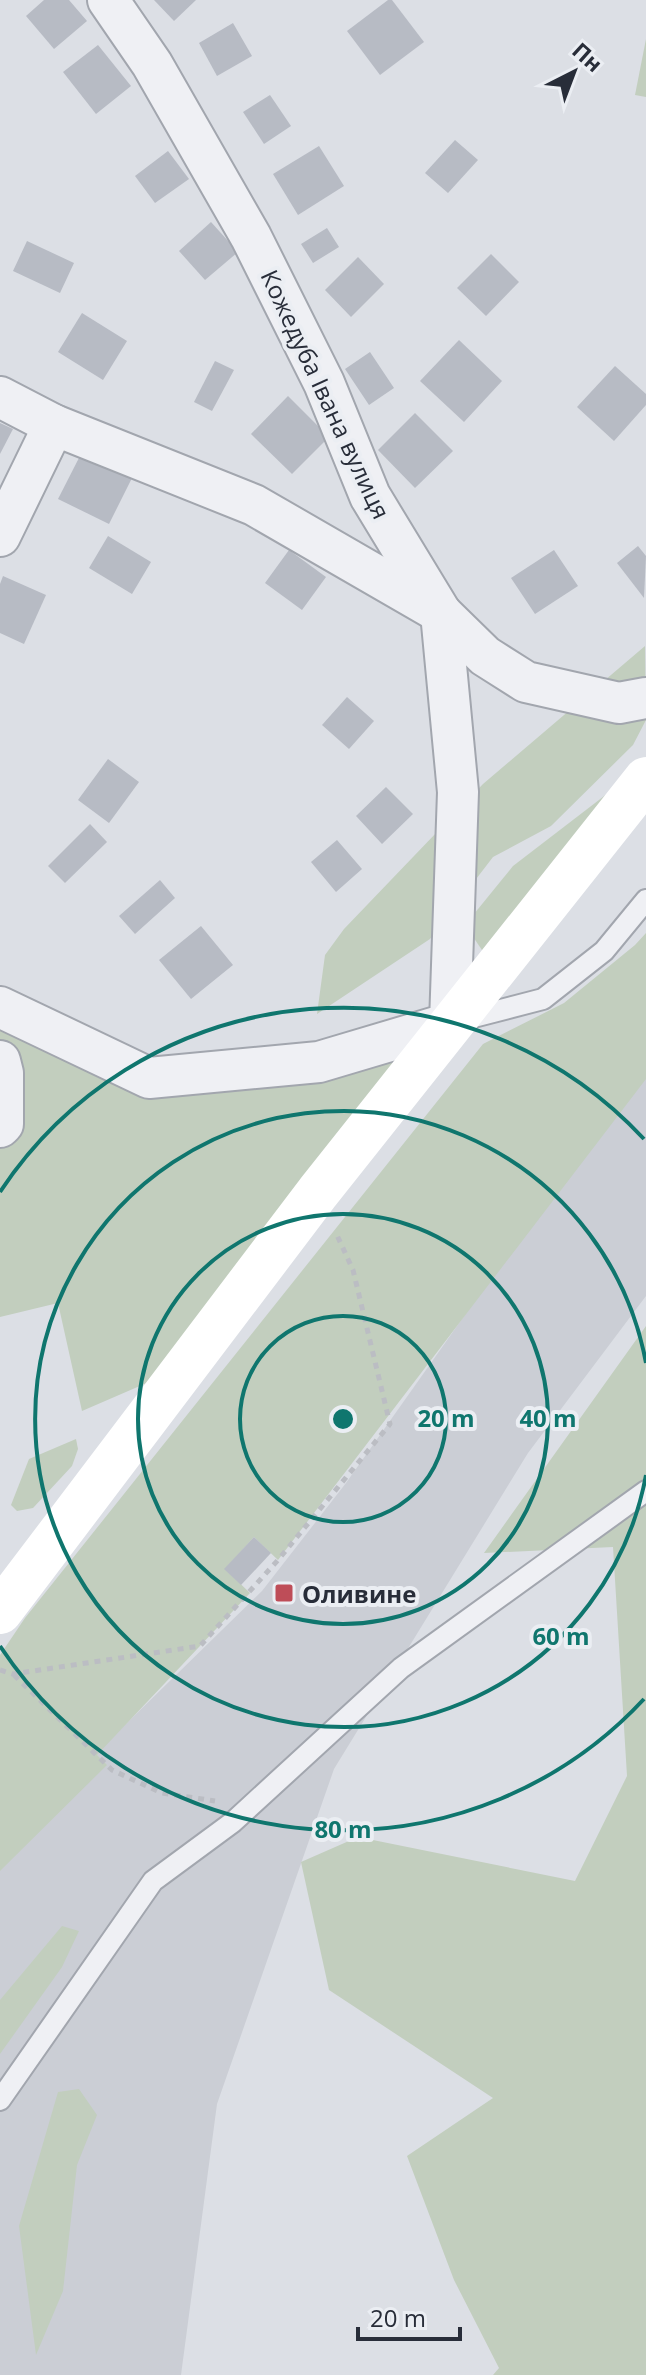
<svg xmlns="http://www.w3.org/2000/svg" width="646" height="2375" font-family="'Open Sans',sans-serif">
  <rect width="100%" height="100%" fill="#dcdfe5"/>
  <path fill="#cbced5" d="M646,1059v237l-118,157 -194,316 -117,335 -36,271h-181v-528l262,-256 84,-108z"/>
  <g fill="#c2cebe">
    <path d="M646,39v58l-11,-2z"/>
    <path d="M645,646l1,74 -13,25 -82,81 -58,31 -63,82 -113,75 8,-59 19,-26 139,-145z"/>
    <path d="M638,770l-154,183 -19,-28 48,-59z"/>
    <path d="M646,933v146l-368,481 -24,-23 -29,32 25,24 -153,162 10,10 -107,106v-216l25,-37 458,-574 81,-41 71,-58z"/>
    <path d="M0,1007l149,71 301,-55 -264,343 -104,45 -24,-108 -58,14z"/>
    <path d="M646,1326v1049h-153l6,-7 -45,-88 -47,-124 86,-58 -164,-108 -28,-128 57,-25 217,44 52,-105 -14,-229 -129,6z"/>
    <path d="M76,1439l2,10 -6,17 -39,42 -16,3 -6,-6 18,-46z"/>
    <path d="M62,1926l17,5 -17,36 -62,87v-54z"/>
    <path d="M79,2089l18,26 -20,50 -14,126 -27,64 -17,-129 39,-134z"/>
  </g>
  <g fill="#b7bbc4">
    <path d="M44,0h25l18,21 -33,28 -28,-33z"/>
    <path d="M154,0h42l-22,21z"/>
    <path d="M388,0h4l32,42 -44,33 -33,-44z"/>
    <path d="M233,23l19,33 -35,20 -18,-33z"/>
    <path d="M98,45l33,41 -35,28 -33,-42z"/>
    <path d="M270,95l21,31 -27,18 -21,-32z"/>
    <path d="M455,140l23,20 -30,33 -23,-20z"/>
    <path d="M319,146l25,40 -46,29 -25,-41z"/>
    <path d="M168,151l21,28 -34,24 -20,-27z"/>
    <path d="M211,222l27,30 -33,28 -26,-29z"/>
    <path d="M327,228l12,19 -26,16 -12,-19z"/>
    <path d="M27,241l47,22 -14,30 -47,-22z"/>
    <path d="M491,254l28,28 -33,34 -29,-28z"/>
    <path d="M358,257l26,27 -33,33 -26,-27z"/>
    <path d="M82,313l45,28 -24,39 -45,-28z"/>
    <path d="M459,340l43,41 -38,41 -44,-41z"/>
    <path d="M370,352l24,36 -25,17 -24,-36z"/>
    <path d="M215,361l19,9 -22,41 -18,-9z"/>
    <path d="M615,366l31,28v11l-32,36 -37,-34z"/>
    <path d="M288,396l41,41 -37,37 -41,-40z"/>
    <path d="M415,413l38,38 -38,37 -37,-38z"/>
    <path d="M0,423l13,6 -13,25z"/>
    <path d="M82,452l50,26 -23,46 -51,-25z"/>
    <path d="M108,536l43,26 -19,32 -43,-26z"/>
    <path d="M638,546l8,10 -2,42 -27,-35z"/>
    <path d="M289,550l37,27 -24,33 -37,-27z"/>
    <path d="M554,550l24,36 -43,28 -24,-36z"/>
    <path d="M3,576l43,19 -22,49 -24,-11v-49z"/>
    <path d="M347,697l27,24 -25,28 -27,-24z"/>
    <path d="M108,759l31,23 -30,41 -31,-23z"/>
    <path d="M386,787l27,27 -31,30 -26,-28z"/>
    <path d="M90,824l17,18 -42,41 -17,-17z"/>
    <path d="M337,840l25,29 -26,23 -25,-30z"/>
    <path d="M160,880l15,18 -40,36 -16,-18z"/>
    <path d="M201,926l32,39 -42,34 -32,-39z"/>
    <path d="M254,1537l17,16 -30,32 -17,-16z"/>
  </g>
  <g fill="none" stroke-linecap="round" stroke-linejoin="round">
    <g stroke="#a2a6ae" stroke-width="24">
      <g id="lane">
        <path d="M462,1020l81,-21 61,-48 42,-51"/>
        <path d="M0,2100l153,-219 80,-59 168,-154 245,-177"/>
      </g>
    </g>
    <g stroke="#a2a6ae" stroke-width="44">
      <g id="street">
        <path d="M0,397l54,28 200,80 187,108 44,43 41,26 93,21 27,-5"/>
        <path d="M0,536l54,-111"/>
        <path d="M0,1007l149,71 170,-16 131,-39 8,-231 -17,-179 -71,-117 -46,-113 -73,-146 -99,-173 -44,-64"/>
        <path d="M0,1061l3,12v51l-3,3"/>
      </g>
    </g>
    <g stroke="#bbbdc3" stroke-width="5" stroke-dasharray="6 6" stroke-linecap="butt">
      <path d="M0,1670l13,4 187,-28 78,-86 112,-136 -37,-154 -17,-37"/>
      <path d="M14,1675l98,95 50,23 53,8"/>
    </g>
    <use href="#lane" stroke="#eff0f4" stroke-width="20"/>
    <use href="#street" stroke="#eff0f4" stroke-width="40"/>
    <path stroke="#fff" stroke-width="44" d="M0,1612l318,-420 328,-413"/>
  </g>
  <g fill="none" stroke="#0f766e" stroke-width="4">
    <circle cx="343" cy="1419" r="103"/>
    <circle cx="343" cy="1419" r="205"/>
    <path d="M646 1475A308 308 0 1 1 646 1363"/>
    <path d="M644 1699A411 411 0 0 1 0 1646M0 1192A411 411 0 0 1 644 1139"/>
  </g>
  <rect fill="#be4d58" stroke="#ebeef3" stroke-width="3" x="274" y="1583" width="20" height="20" rx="4"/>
  <g text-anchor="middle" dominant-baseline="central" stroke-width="8" stroke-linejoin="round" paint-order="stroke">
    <g font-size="24" fill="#282d39" stroke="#ebeef3">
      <text transform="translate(326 394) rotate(65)">Кожедуба Івана вулиця</text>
    </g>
    <g font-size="24" font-weight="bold" fill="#282d39" stroke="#ebeef3" text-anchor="start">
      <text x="302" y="1593">Оливине</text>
    </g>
  </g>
  <circle cx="343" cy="1419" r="12" fill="#0f766e" stroke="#ebeef3" stroke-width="4"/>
  <g font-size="24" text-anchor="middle" font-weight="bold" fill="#0f766e" stroke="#ebeef3" stroke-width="8" stroke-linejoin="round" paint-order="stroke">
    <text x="446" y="1427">20 m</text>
    <text x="548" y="1427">40 m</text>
    <text x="561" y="1645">60 m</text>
    <text x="343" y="1838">80 m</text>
  </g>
  <g transform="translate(574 72) rotate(42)" stroke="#ebeef3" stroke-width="6" paint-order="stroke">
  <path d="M0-6L14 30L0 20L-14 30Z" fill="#282d39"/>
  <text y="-12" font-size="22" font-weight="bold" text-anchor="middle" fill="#282d39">Пн</text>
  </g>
  <path d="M358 2327v12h102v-12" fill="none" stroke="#282d39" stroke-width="4"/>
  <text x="370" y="2327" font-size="24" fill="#282d39" stroke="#ebeef3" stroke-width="6" paint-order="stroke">20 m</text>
</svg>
